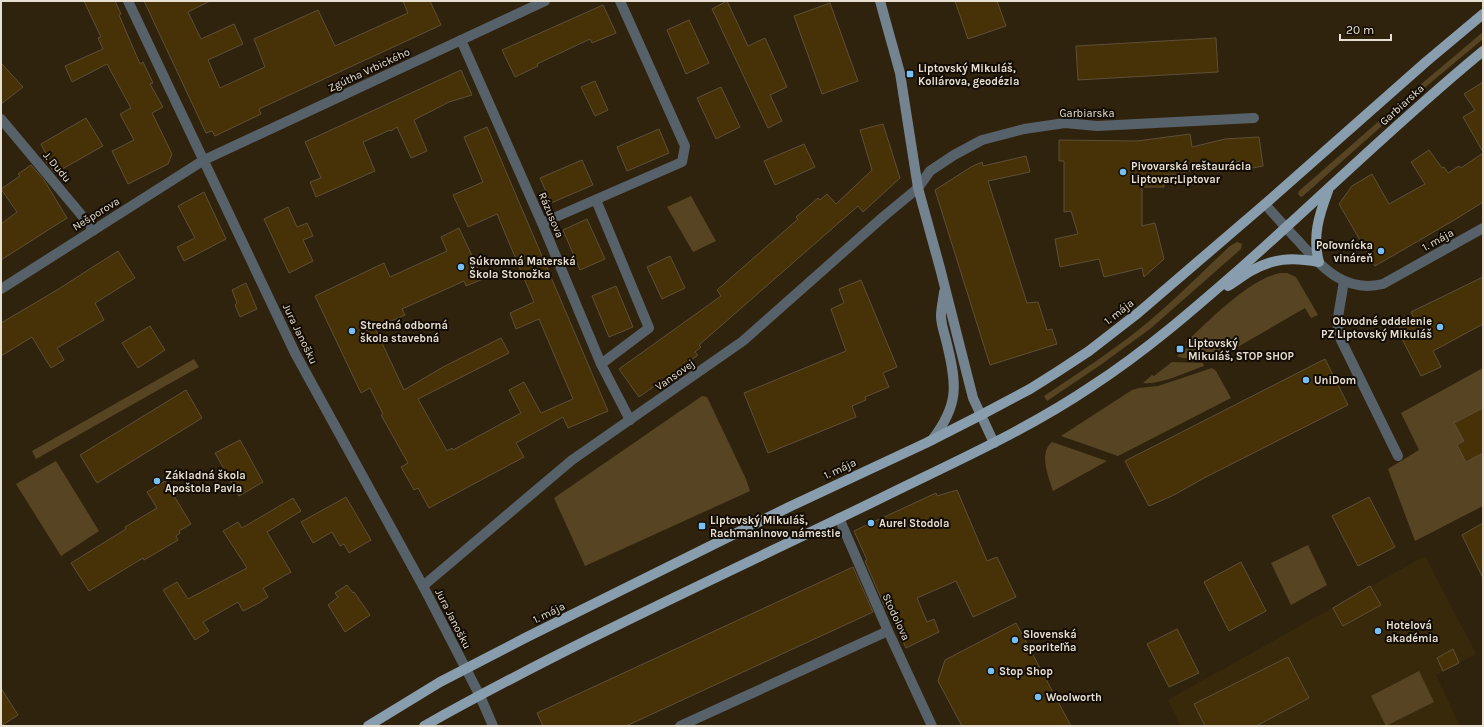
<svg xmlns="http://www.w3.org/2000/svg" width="1484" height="727" font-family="Karla,sans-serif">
  <rect width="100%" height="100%" fill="#30230d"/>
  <path fill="#39290b" d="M1425,556l51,98 -40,21 24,51h-279l-13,-26z"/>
  <g fill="#574423">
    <path d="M1483,32v7l-54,45 -126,112 -2,1 -3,-3 1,-3 127,-111z"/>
    <path d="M691,196l25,45 -23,11 -26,-45z"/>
    <path d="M1237,242l5,2 -1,5 -91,80 -51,37 -52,35 -3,-5c33,-22 67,-44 98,-69 31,-25 59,-54 88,-81z"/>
    <path d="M1280,273h7l9,4 22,38 -7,3 -6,-10 -88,51 -35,-1 -5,-2 12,-10 -3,-4c24,-22 62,-62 94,-69z"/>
    <path d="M194,359l5,8 -163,92 -4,-8z"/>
    <path d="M1172,362l31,1 1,3c-18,6 -43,19 -61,17l9,-8 2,1z"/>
    <path d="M1212,368l4,3 15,27 -113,58 -57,-20 71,-46 7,-2 19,-2z"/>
    <path d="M1483,368v138l-68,35 -27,-72 31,-19 -18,-37z"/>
    <path d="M702,396l5,1 39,82 4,12 -165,75 -31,-68z"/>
    <path d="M1052,442l55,19 -54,30c-4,-13 -15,-38 -1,-49z"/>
    <path d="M56,461l43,70 -38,25 -45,-72z"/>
    <path d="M1308,545l19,40 -36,20 -20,-42z"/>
    <path d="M1419,671l15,31 -48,24 -15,-30z"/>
  </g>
  <g fill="#473207" stroke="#5d4f38">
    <path d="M84,1h31l6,13 -2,1 21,49 3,-2 10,21 -3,1 13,23 -11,6 20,41 -4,10 -40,20 -16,-33 22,-11 -14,-26 11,-6 -24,-44 -35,18 -7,-16 38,-17 -5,-11 3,-1z"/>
    <path d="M144,1h66l-22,11 13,27 33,-15 9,20 -35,16 12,28 45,-21 -11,-28 64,-29 17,36 73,-33 -5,-12h27l11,24 -182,84 2,5 -46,22 -3,-5 -6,2z"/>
    <path d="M727,1l21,45 17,-8 22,49 -17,8 12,26 -14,7 -56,-119z"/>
    <path d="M955,1h42l9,25 -38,13z"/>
    <path d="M830,3l28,78 -36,13 -28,-78z"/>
    <path d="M603,5l13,28 -24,10 -2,-4 -53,25 1,2 -23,11 -13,-27z"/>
    <path d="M689,20l20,43 -23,11 -19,-44z"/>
    <path d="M1216,38l2,34 -140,8 -2,-34z"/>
    <path d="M1,63l22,24 -22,17z"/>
    <path d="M461,70l11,25 -23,7 -35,18 13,31 -16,7 -14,-31 -6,4 -1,-1 -27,12 12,29 -59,26 -6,-15 11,-4 -16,-36z"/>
    <path d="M595,81l13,29 -13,6 -14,-29z"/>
    <path d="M1483,82v70l-20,-35 12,-7 -11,-16z"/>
    <path d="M721,87l19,40 -24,12 -19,-41z"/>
    <path d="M86,118l17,28 -48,27 -13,-16 4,-3 -5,-10z"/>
    <path d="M883,124l17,54 -37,34 -5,-6 -159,139 2,2 -6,5 3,3 -59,42 -20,-28 102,-73 -4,-6 81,-71 -2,-2 22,-19 2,2 7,-6 9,10 36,-34 -12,-40z"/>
    <path d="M487,127l121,284 -40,17 -5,-11 -47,26 8,14 -95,51 -11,-20 -4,2 -13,-23 7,-4 -27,-48 2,-1 -13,-26 -9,5 -46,-97 69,-33 6,14 57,-26 -6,-14 18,-9 24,51 -17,7 -2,-5 -62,28 3,6 -30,13 29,62 39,-23 58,-29 8,15 -91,46 29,52 5,-3 1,2 68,-37 -12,-23 15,-8 17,31 32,-14 -34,-80 -23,10 -6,-16 24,-11 -37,-88 -29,13 -15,-32 30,-13 -19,-45z"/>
    <path d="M659,129l10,24 -42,18 -10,-24z"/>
    <path d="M1190,134l2,13 33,-8 34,-2 4,29 -20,4 -2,-9 -56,11 -1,3h-20v12h-22v39l13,-3 9,36 -20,18 -2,-9 -38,9 -5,-18 -39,8 -5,-28 23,-5 -7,-23 -7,1v-51h-5v-21l78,1z"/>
    <path d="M804,144l11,23 -40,18 -11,-24z"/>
    <path d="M1429,150l13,18 2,-1 4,6 11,-7 2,2 22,-15v49l-27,17 -81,47 -36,-62 13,-18 20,-12 17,30 36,-20 -14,-22z"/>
    <path d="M1026,156l4,16 -42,9 39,122 11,-1 9,28 5,-1 5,15 -67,21 -55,-175 36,-23 11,-5 1,4z"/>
    <path d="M582,160l11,25 -42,18 -11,-25z"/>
    <path d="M31,165l13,15 23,38 -66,42v-36l16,-12 -16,-23 19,-13 -2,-2z"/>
    <path d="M204,192l22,47 -42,22 -7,-14 18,-9 -17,-32z"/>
    <path d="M288,207l9,20 10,-4 6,13 -10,4 10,21 -24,12 -25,-54z"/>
    <path d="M587,219l18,40 -25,11 -17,-40z"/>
    <path d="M118,251l17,27 -40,25 9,17 -47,28 7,12 -13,8 -19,-31 -31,19v-33l56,-33z"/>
    <path d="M670,256l15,32 -23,11 -15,-32z"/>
    <path d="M1483,277v47l-50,27 8,16 -20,9 -24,-47 18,-9 -4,-8z"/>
    <path d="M861,280l36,87 -14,6 6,14 -24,10 1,3 -14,6 4,11 -88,36 -24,-60 102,-42 -15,-42 13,-6 -5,-14z"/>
    <path d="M246,283l11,26 -17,8 -5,-12 2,-2 -5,-13z"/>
    <path d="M616,286l17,41 -24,10 -17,-41z"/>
    <path d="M150,326l15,24 -27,18 -16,-25z"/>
    <path d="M1325,359l23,46 -144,73 -30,17 -25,11 -24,-45z"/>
    <path d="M186,390l16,28 -105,65 -17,-28z"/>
    <path d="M1483,408v45l-17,9 -9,-17 7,-4 -10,-18z"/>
    <path d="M240,440l23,42 -24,14 -24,-43z"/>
    <path d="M165,481l26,43 -12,7 1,2 -4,3 2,4 -34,20 -1,-2 -54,33 -18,-28 55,-34 -1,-2 32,-19 -10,-16z"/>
    <path d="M957,490l30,71 10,-4 19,40 -43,20 -17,-36 -39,17 10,24 7,-3 5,13 -33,16 -19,-42 -2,1 -20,-46 2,-1 -13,-29 82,-38 1,3z"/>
    <path d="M346,497l25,43 -22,13 -5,-9 -4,2 -8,-14 -19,11 -12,-21z"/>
    <path d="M1369,497l26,50 -37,19 -26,-50z"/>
    <path d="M293,498l8,13 -34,21 24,40 -28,16 5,9 -9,6 -16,8 -5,-9 -35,20 6,9 -14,9 -32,-50 14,-8 11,17 59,-31 -24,-37 15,-9 4,6z"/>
    <path d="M1483,523v55l-21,-43z"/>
    <path d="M1241,562l25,49 -37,20 -25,-49z"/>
    <path d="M853,567l20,45 -247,114h-83l-6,-13z"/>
    <path d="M347,585l6,8 1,-1 16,23 -25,17 -17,-27 10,-8 -3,-4z"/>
    <path d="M1370,586l11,19 -38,21 -10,-18z"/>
    <path d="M1016,623l55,103h-109l-24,-45 7,-21z"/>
    <path d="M1177,629l22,44 -30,14 -22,-43z"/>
    <path d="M1453,649l6,14 -16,8 -6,-13z"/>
    <path d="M1288,657l21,41 -53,28h-51l-11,-22z"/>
    <path d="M1,688l17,27 -17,11z"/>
  </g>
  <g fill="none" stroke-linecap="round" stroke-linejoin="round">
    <g stroke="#57616a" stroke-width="10">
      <path d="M128,1l167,352 128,233 57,110 13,30"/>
      <path d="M461,40l81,183 59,141 29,56"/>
      <path d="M1,119l93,111"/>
      <path d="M596,200l53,128 -48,36"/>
      <path d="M1265,204c12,14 25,28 37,41 23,25 44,48 81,39l100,-56"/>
      <path d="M542,223l140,-61 3,-16 -65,-145"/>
      <path d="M1344,281l-7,42 4,17 57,116"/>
      <path d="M1,289l203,-129 341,-159"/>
      <path d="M839,518l49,113 44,95"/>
      <path d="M423,586l149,-126 171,-119 140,-124 35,-29 12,-17 24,-16 28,-15 42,-11 41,-6 32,3 157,-8"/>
      <path d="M680,726l208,-95"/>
    </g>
    <g stroke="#738390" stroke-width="10">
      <path d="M880,1l20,72 18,115 22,80 33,130 21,45"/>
      <path d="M932,440c27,-35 25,-55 15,-96 -2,-9 -6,-19 -6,-28 0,-7 2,-16 3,-24"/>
    </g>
    <g stroke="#889dae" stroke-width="10">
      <path d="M1228,286c7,-4 13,-9 21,-14 24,-14 42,-15 70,-10 -7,-25 0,-47 9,-71"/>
      <path d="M368,726l72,-44 85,-44 264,-131 137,-64 55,-28 49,-26 27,-17 32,-21 49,-38 127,-109 162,-143 56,-47"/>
      <path d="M424,726c146,-82 299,-151 449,-224 74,-37 151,-70 219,-116 54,-35 102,-77 150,-119 80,-71 158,-148 241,-216"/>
    </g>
  </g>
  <g fill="#78bff7" stroke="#130d05" stroke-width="1.5">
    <rect x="906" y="70" width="8" height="8" rx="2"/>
    <circle cx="1123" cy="172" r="4"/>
    <circle cx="1381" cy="251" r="4"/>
    <circle cx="461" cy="267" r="4"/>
    <circle cx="1440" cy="327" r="4"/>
    <circle cx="352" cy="331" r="4"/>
    <rect x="1176" y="345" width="8" height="8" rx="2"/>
    <circle cx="1306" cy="380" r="4"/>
    <circle cx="157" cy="481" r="4"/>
    <circle cx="871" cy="523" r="4"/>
    <rect x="698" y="522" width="8" height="8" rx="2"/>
    <circle cx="1378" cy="631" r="4"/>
    <circle cx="1015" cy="640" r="4"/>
    <circle cx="991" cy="671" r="4"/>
    <circle cx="1038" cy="697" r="4"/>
  </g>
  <g text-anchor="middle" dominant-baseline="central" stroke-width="4" stroke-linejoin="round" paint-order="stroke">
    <g font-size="11" font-weight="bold" fill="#e7dfd2" stroke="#130d05" text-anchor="start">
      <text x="918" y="68">Liptovský Mikuláš,<tspan x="918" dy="13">Kollárova, geodézia</tspan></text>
      <text x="1131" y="166">Pivovarská reštaurácia<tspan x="1131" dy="13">Liptovar;Liptovar</tspan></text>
      <text x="1373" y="245" text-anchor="end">Poľovnícka<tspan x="1373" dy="13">vináreň</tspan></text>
      <text x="469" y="261">Súkromná Materská<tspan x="469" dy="13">Škola Stonožka</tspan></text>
      <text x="1432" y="321" text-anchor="end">Obvodné oddelenie<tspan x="1432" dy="13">PZ Liptovský Mikuláš</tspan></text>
      <text x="360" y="325">Stredná odborná<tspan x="360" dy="13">škola stavebná</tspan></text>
      <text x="1188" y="343">Liptovský<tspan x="1188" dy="13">Mikuláš, STOP SHOP</tspan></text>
      <text x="1314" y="380">UniDom</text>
      <text x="165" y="475">Základná škola<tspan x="165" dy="13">Apoštola Pavla</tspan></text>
      <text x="710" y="520">Liptovský Mikuláš,<tspan x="710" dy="13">Rachmaninovo námestie</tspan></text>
      <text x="879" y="523">Aurel Stodola</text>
      <text x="1386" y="625">Hotelová<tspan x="1386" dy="13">akadémia</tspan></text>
      <text x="1023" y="634">Slovenská<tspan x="1023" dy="13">sporiteľňa</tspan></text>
      <text x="999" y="671">Stop Shop</text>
      <text x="1046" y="697">Woolworth</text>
    </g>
    <g font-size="11" fill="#e7dfd2" stroke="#130d05">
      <text transform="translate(369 70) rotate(-25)">Zgútha Vrbického</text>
      <text transform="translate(1402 105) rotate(-42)">Garbiarska</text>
      <text x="1087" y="113">Garbiarska</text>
      <text transform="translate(57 167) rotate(50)">J. Dudu</text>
      <text transform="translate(96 214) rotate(-32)">Nešporova</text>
      <text transform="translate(551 215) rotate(67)">Rázusova</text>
      <text transform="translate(1438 240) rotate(-29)">1. mája</text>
      <text transform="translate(1119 312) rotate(-38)">1. mája</text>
      <text transform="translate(300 334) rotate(64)">Jura Janošku</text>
      <text transform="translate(675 375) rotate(-35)">Vansovej</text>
      <text transform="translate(840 469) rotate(-25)">1. mája</text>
      <text transform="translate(549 613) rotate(-26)">1. mája</text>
      <text transform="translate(896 617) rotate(65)">Stodolova</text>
      <text transform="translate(453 619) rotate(63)">Jura Janošku</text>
    </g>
  </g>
  <rect width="1484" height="727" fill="none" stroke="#e7dfd2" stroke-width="4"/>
  <path d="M1340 34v6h51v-6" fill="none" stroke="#e7dfd2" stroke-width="2"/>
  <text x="1346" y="34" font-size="12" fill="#e7dfd2" stroke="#130d05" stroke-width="3" paint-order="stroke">20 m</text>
</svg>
